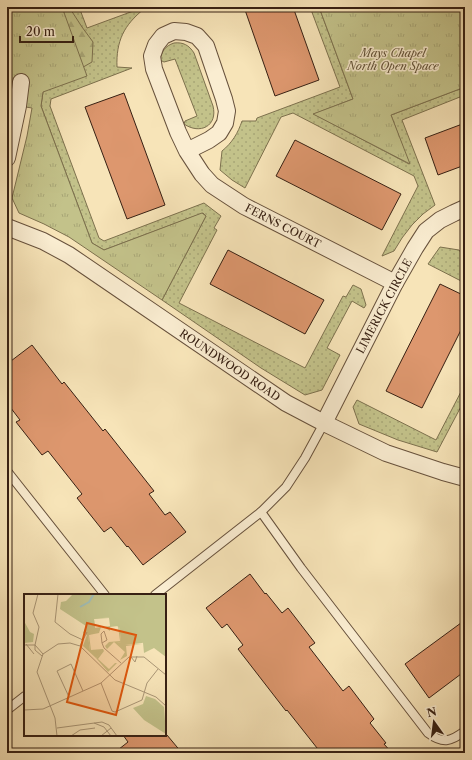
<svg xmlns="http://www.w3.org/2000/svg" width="472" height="760" font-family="'Libre Caslon Text',serif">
  <defs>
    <pattern id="grass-dots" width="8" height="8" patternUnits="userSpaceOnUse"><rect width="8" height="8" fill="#c3c28a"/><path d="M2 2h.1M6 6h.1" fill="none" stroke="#a8a676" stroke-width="1.8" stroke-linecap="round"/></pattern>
    <pattern id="forest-firs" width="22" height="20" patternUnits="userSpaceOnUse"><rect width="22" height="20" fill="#c3c28a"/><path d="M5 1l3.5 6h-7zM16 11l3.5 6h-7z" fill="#a8a676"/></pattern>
    <pattern id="park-tufts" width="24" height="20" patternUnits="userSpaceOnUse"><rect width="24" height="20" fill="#c3c28a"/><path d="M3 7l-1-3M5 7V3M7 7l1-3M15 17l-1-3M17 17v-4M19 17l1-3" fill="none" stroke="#a8a676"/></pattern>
  </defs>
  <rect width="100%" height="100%" fill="#f7e4b8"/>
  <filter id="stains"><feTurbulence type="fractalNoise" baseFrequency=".005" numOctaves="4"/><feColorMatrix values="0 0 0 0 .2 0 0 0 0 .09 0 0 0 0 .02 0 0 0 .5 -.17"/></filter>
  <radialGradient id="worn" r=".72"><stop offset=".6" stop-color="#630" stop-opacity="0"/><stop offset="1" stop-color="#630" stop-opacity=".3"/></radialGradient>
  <g fill="url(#grass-dots)" stroke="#7d714e">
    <path d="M62,7h17l8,21 49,-18 8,-1c-20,16 -28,32 -27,58l15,1 -81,31 -1,7 49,132 5,3 100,-38 17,13 -7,12 3,2 -38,73 126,65 38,-72 3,1 7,-12 8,4 5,16 -2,3 -12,-7 -25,47 13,7 -18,35 -17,5 -44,-27 -99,-68 44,-84 -3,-3 -99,37 -12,-7 -51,-137 2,-14z"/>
    <path d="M310,7h9l34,92 -39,15 95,50 -18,-49 74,-28v8l-63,25 33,85 -12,9 -11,11 -10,13 -8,13 -12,5 36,-70 -4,-10 -121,-63 -12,4 -36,71 -13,-8 -12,-10 2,-19c10,-8 16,-18 20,-30h14l1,-3 83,-31z"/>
    <path d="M174,43c9,-1 15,2 20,10l19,53c5,20 -13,29 -29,18l1,-3 12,-5 -22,-57 -11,3 -4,-2c2,-9 5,-14 14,-17z"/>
    <path d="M440,247l19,3 6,8v25l-37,-19z"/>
    <path d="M465,384v15l-28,53 -39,-12 -39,-16 -6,-17 4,-7 79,40z"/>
  </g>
  <path fill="url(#forest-firs)" stroke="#7d714e" d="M42,7h27l13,20 11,15 -1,20 -40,23z"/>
  <g fill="url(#park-tufts)" stroke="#7d714e">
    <path d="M7,7h55l25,69 -44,16 -2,14 51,137 12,7 98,-37 4,3 -44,84 -93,-63 -25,-13 -25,-11 -7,-15 15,-62 5,-28 -25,-4z"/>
    <path d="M319,7h146v80l-74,28 19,49 -97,-50 40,-15z"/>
  </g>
  <g fill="#dd976e" stroke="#372013">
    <path d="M244,7h49l26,73 -44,16z"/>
    <path d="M124,93l41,112 -38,14 -42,-112z"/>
    <path d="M465,123v42l-27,10 -13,-37z"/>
    <path d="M295,140l106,54 -19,36 -106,-54z"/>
    <path d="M228,250l96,50 -19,34 -95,-50z"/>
    <path d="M440,284l25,12v26l-43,86 -36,-17z"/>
    <path d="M32,345l30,39 2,-2 39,49 2,-2 49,62 -5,3 16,21 5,-3 16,20 -43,33 -15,-19 -1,1 -16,-20 -7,5 -27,-34 5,-4 -34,-43 -6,4 -26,-33 4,-2 -13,-17v-39z"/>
    <path d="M250,574l15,20 1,-1 16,20 6,-5 27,35 -6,4 34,44 6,-5 25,33 -4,4 16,20 -2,1 8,9h-71l-34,-43 -1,1 -48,-62 5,-4 -16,-21 -5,4 -16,-20z"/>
    <path d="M465,620v51l-36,27 -24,-34z"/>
    <path d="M123,735h44l15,18h-68l14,-11z"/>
  </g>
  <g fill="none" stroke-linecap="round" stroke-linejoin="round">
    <g stroke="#67513c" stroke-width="10">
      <g id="lane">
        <path d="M7,471l98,124"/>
        <path d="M261,512l40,56 127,165c15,11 22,9 37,-2"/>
        <path d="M155,595l106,-83 25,-25 19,-29 19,-35"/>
        <path d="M7,710l18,-14"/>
      </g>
    </g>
    <g stroke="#67513c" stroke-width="18">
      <g id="street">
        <path d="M187,151l22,-11 10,-7 6,-10 2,-12 -3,-12 -18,-53 -9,-10 -11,-4 -12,-1 -11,5 -7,9 -4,11 2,13 24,63 9,19 15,23 10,11 32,21 151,77"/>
        <path d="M7,158l11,-52 3,-24"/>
        <path d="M7,227l36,14 26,14 217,148 38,20 62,30 57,19 22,6"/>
        <path d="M324,423l71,-140 20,-35 11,-17 14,-11 14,-7 11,-5"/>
      </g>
    </g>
    <use href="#lane" stroke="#faedd1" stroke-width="8"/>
    <use href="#street" stroke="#faedd1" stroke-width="16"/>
  </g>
  <g text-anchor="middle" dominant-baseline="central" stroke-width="3" stroke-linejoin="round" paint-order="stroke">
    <g font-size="11" font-style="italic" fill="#615137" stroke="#faedd1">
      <text x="393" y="53">Mays Chapel<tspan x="393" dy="13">North Open Space</tspan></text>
    </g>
    <g font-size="11" fill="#372013" stroke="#faedd1">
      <text transform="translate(283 226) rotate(27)">FERNS COURT</text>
      <text transform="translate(384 306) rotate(-62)">LIMERICK CIRCLE</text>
      <text transform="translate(230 365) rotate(34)">ROUNDWOOD ROAD</text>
    </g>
  </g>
  <g transform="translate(24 594)">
    <rect width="142" height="142" fill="#f7e4b8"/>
    <path d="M87,23l8,7 2,18 -4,1 8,7v-5l17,-1 -16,2 1,10 -7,4 5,-8 -11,-10 -7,7 -2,-3 4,-4 11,-1 -2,-15 -8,1v4l-6,-4 6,-1 -1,-8 -15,1 1,9 6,-1 -2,6 -10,2 2,15 12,-1 1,2 -6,8 11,10 6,-6h2l-9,9 -12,-14 6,-7h-12l-2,-16 5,-16z" fill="#c3c28a"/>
    <path d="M72,21l70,2v40l-12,-9 -10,5 -1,-10 -29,-19 -5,-7 -15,2 1,11 -5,3 2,-13z" fill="#c3c28a"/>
    <path d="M49,0h93v55l-17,-14 -7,8 -17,2v6l-9,-8 5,-1 -2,-18 -7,1 -2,-8 -16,2v14l-6,2 2,16h13l-7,7 -13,-12 4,-11 -4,-2 3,-7 -26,-17 1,-7 5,-1zM0,27l6,11 4,2 -1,8 -9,1z" fill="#c3c28a"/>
    <path d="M122,102l9,3 9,8 2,27 -22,-14 -11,-12 10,-4z" fill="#c3c28a"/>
    <path fill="none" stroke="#9fbdb7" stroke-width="2" d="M56,13l9,-5 5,-8"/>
    <path fill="none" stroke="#aa9676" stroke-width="1" d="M34,0l-3,28 15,12 13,6M78,49l5,-3 -3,-9 -3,3 1,9 2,5 17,15M2,50l8,10M0,51h11l4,-18 -6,-14 5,-19M56,52l7,-14M18,62l-7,-6v-5l8,9M107,63l4,5 2,-6M77,89l11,28 3,1 27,-12 5,-17 11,-14M45,103l-12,-26 14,-7 12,27M0,116l19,-1 58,-26 28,-26h15l22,18M70,129l10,4 7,9M33,134l45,-6 7,3 8,11M33,142l-2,-18 -18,-46 6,-18 15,-10 12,-1 10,3 35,34 41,17 10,9M47,142l9,-6 15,-2M77,142l10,-8"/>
    <path fill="#df560c" fill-opacity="0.15" stroke="#df560c" stroke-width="2" d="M63,29l49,12 -20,80 -49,-13z"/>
    <rect width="142" height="142" fill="none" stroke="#372013" stroke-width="2"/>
  </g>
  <rect width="472" height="760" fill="none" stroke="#f7e4b8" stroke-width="24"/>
  <rect x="8" y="8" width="456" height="744" fill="none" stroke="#372013" stroke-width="2"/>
  <rect x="12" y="12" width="448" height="736" fill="none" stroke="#372013"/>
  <g transform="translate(434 722) rotate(346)" stroke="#faedd1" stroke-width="3" paint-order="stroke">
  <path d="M0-3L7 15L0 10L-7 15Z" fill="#372013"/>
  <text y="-6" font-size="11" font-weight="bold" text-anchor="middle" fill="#372013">N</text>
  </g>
  <path d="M20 36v6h53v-6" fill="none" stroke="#372013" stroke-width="2"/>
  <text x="26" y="36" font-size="12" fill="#372013" stroke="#faedd1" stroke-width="3" paint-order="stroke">20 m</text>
  <rect width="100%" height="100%" filter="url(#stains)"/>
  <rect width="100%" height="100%" fill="url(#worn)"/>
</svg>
